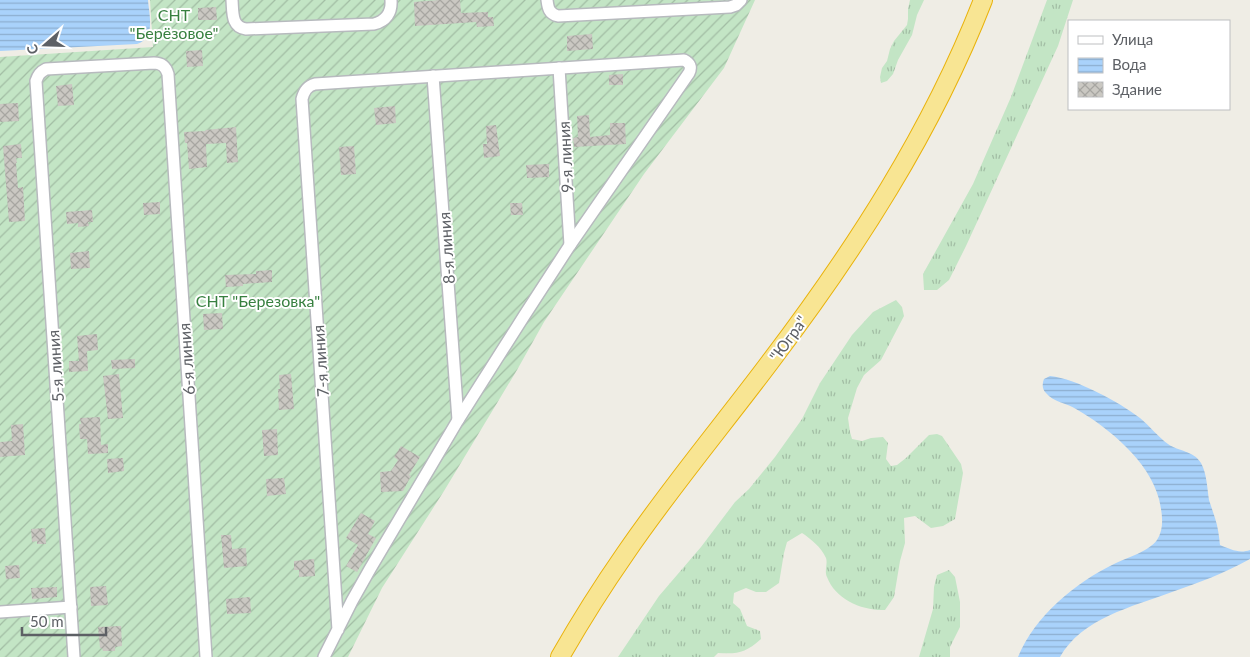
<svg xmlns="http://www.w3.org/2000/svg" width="1250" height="657" font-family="Lato,sans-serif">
  <defs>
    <pattern id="grass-tufts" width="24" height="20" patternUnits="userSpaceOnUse" patternTransform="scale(1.25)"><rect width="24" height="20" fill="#c3e5c5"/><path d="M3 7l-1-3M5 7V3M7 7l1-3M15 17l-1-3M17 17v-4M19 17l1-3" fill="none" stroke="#a2bda4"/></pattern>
    <pattern id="garden-furrows" width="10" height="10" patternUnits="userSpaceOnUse" patternTransform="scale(1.25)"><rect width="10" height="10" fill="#c3e5c5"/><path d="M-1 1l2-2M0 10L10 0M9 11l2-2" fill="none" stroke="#a2bda4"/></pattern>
    <pattern id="water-rules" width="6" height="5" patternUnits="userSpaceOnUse" patternTransform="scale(1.25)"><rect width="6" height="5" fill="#a9d2fb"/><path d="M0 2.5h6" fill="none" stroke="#8daecf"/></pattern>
    <pattern id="building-cross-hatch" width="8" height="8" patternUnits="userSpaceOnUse" patternTransform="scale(1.25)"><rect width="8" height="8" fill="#cac8c2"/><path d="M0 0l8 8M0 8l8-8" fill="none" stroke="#a7a6a1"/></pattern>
  </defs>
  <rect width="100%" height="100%" fill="#efede5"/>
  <g fill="url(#grass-tufts)">
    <path d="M910,0h14l-7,15 -5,20 -14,25 -5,14 -6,7 -6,2 -1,-6 2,-9 5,-7 3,-12 4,-8 13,-16 1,-6v-10z"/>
    <path d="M1047,0h26l-15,46 -92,200 -17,34 -12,10h-13l-1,-16 50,-90 38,-87z"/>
    <path d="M896,300l6,7 2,9 -23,44 -17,15 -7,13 -9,30 2,14 2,7 10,2 9,-3 12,-1 5,6 -2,16 5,7 6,-1 9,-7 23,-23 8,-1 5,2 19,28 2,9 -8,46 -12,7 -12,2 -16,-12 -11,2 1,25 -5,18 -6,36 -9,13c-23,1 -50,-11 -58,-33 -3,-6 1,-13 -1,-19 -5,-11 -15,-19 -24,-25l-15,9 -3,11 -5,30 -13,9h-10l-10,-4 -12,5 -1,10 7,6 7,17 13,5 1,8c-16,14 -22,15 -43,14l-4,4h-96l41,-61 42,-49 34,-45 14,-13 26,-32 27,-38 18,-36 32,-48 21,-23z"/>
    <path d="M949,570l6,7 5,25v25l-10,20v10h-31l14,-48 1,-22 3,-12z"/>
  </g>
  <path fill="url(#garden-furrows)" d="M150,0h605l-31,68 -80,106 -100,148 -27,48 -73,121 -62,97 -34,69h-348v-600l153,-10z"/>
  <g fill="url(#water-rules)">
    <path d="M0,0h148c1,15 8,38 -11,44l-137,7z"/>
    <path d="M1050,376c27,3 69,26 90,42 10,8 18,19 28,26 11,8 25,6 33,19 6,11 6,25 8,37 2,6 4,12 6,18 3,9 4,18 5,27 10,4 19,9 30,5v9c-25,14 -52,24 -78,33 -40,15 -90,26 -112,65h-42c17,-41 57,-74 96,-93 14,-7 34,-12 43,-24 8,-12 5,-28 2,-41 -10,-38 -50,-71 -83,-90 -9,-6 -23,-7 -30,-16 -4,-4 -4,-9 -2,-14z"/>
  </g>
  <g fill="url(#building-cross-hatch)">
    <path d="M439,0h21l1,13 27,-1v5h5l1,9 -17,1 -1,-5 -61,4 -1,-24z"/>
    <path d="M216,7l1,13h-19v-12z"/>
    <path d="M592,34l1,15 -26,2v-15z"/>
    <path d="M202,50l1,16 -16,1 -1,-16z"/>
    <path d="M623,74v11h-14v-10z"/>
    <path d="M72,84l2,21 -16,1 -2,-20z"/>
    <path d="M18,103l1,18 -19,1v-18z"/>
    <path d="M395,106l1,17 -20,2 -2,-17z"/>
    <path d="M589,115l1,22 20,-2v-12h15l1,21 -52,3 -1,-9 5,-1 -1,-21z"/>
    <path d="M496,125l4,31 -16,2 -1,-14h4l-1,-18z"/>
    <path d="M236,127l2,35 -11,1 -1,-20 -20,1 1,23 -18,2 -2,-26h-2l-1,-11 22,-1 -1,-1z"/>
    <path d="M21,144l1,14h-6l1,5h-1l2,25 5,-1 2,34 -16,1 -6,-76z"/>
    <path d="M354,146l2,28 -15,1 -2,-28z"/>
    <path d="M549,164v13l-22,1 -1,-13z"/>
    <path d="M160,202v12l-16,1 -1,-12z"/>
    <path d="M510,203h12l1,12h-12z"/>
    <path d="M92,210l1,12h-5l1,4 -11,1v-4l-11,1 -1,-12z"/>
    <path d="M89,251l1,17 -19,1 -1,-16z"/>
    <path d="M272,270v12l-29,2v2l-17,1 -1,-12 31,-1v-3z"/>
    <path d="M222,313l1,16 -19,1 -1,-16z"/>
    <path d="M97,334l1,16 -11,1 1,20 -19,1v-11h10l-2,-25z"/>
    <path d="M135,359v9l-23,1 -1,-9z"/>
    <path d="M119,374l4,44 -15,1 -5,-43z"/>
    <path d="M291,374l3,35 -15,1 -1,-21h2l-1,-14z"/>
    <path d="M100,417l1,28 7,-1v9l-20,1 -1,-15h-7l-1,-15h2l-1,-6z"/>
    <path d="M23,424l2,31 -25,2v-15l12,-1 -1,-16z"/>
    <path d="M277,429l1,26 -14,1 -2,-26z"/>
    <path d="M401,446l19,11 -11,18 2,1 -8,15 -22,1 -1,-20 11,-1 7,-11 -4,-3z"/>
    <path d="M123,458l1,13 -16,2 -1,-14z"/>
    <path d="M284,478l2,16 -19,2 -1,-17z"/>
    <path d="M361,513l14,8 -7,13 8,4 -19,34 -11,-6 12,-21 -12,-7z"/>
    <path d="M45,528l1,16h-9v-3l-5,1 -1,-13z"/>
    <path d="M221,535h10l1,14 14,-1 1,18 -23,2z"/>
    <path d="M314,559l1,17 -16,1v-7h-5v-9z"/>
    <path d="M19,565l1,13 -14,1 -1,-13z"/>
    <path d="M106,586l2,19 -17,1 -1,-19z"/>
    <path d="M57,587v10l-25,2 -1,-11z"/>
    <path d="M250,597l1,16 -24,1 -1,-15z"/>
    <path d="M121,626l1,20 -7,1v4h-12l-1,-3h-2l-2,-21z"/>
  </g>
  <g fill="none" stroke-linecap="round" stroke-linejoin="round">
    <g stroke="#b7babe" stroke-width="14">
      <g id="minor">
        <path d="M232,0c1,12 -1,27 14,29l128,-5c12,-3 18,-11 17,-24"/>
        <path d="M547,0c1,8 2,14 11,16l172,-9 6,-2 5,-5"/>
        <path d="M559,68l11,177"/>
        <path d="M433,76l25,344"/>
        <path d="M0,612l71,-5"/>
        <path d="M74,657l-38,-576c2,-6 4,-9 10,-12l108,-6c8,0 12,4 14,11l38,583"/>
        <path d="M324,657l28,-56 18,-32 88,-149 66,-104 46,-71 119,-172c3,-6 1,-10 -5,-13l-369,24c-8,2 -11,7 -13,15l36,531"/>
      </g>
    </g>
    <g stroke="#e9b20b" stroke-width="20">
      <path id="highway" d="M560,657c20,-35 42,-70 65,-103 45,-66 97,-128 145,-192 85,-112 162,-231 213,-362"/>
    </g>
    <use href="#minor" stroke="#fff" stroke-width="11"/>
    <use href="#highway" stroke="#f8e593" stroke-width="18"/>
  </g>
  <g text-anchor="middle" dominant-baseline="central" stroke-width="4" stroke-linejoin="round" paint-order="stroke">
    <g font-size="16" fill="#388040" stroke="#fff">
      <text x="174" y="14">СНТ<tspan x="174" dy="18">"Берёзовое"</tspan></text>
      <text x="258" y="300">СНТ "Березовка"</text>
    </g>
    <g font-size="16" fill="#5d6065" stroke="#fff">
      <text transform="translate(565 157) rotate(-93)">9-я линия</text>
      <text transform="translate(446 248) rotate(-94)">8-я линия</text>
      <text transform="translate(788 338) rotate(-54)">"Югра"</text>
      <text transform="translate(186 359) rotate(-94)">6-я линия</text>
      <text transform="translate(320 361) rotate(-94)">7-я линия</text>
      <text transform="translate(55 366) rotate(-94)">5-я линия</text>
    </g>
  </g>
  <rect x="1068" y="20" width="162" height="90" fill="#ffffff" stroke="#bebfc1"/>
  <rect x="1078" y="36" width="25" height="8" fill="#ffffff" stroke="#bebfc1"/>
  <text x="1112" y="45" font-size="15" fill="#5d6065">Улица</text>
  <rect x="1078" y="58" width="25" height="15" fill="url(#water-rules)" stroke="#bebfc1"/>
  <text x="1112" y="70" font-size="15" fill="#5d6065">Вода</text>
  <rect x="1078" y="82" width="25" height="15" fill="url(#building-cross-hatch)" stroke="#bebfc1"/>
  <text x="1112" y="95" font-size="15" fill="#5d6065">Здание</text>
  <g transform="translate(45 45) rotate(250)" stroke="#ffffff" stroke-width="4" paint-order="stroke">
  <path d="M0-4L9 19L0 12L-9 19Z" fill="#5d6065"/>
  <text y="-8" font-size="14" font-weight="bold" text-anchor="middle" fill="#5d6065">С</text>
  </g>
  <path d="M22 627v8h84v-8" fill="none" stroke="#5d6065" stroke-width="2.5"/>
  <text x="30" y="627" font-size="15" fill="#5d6065" stroke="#ffffff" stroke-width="4" paint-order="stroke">50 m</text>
</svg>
